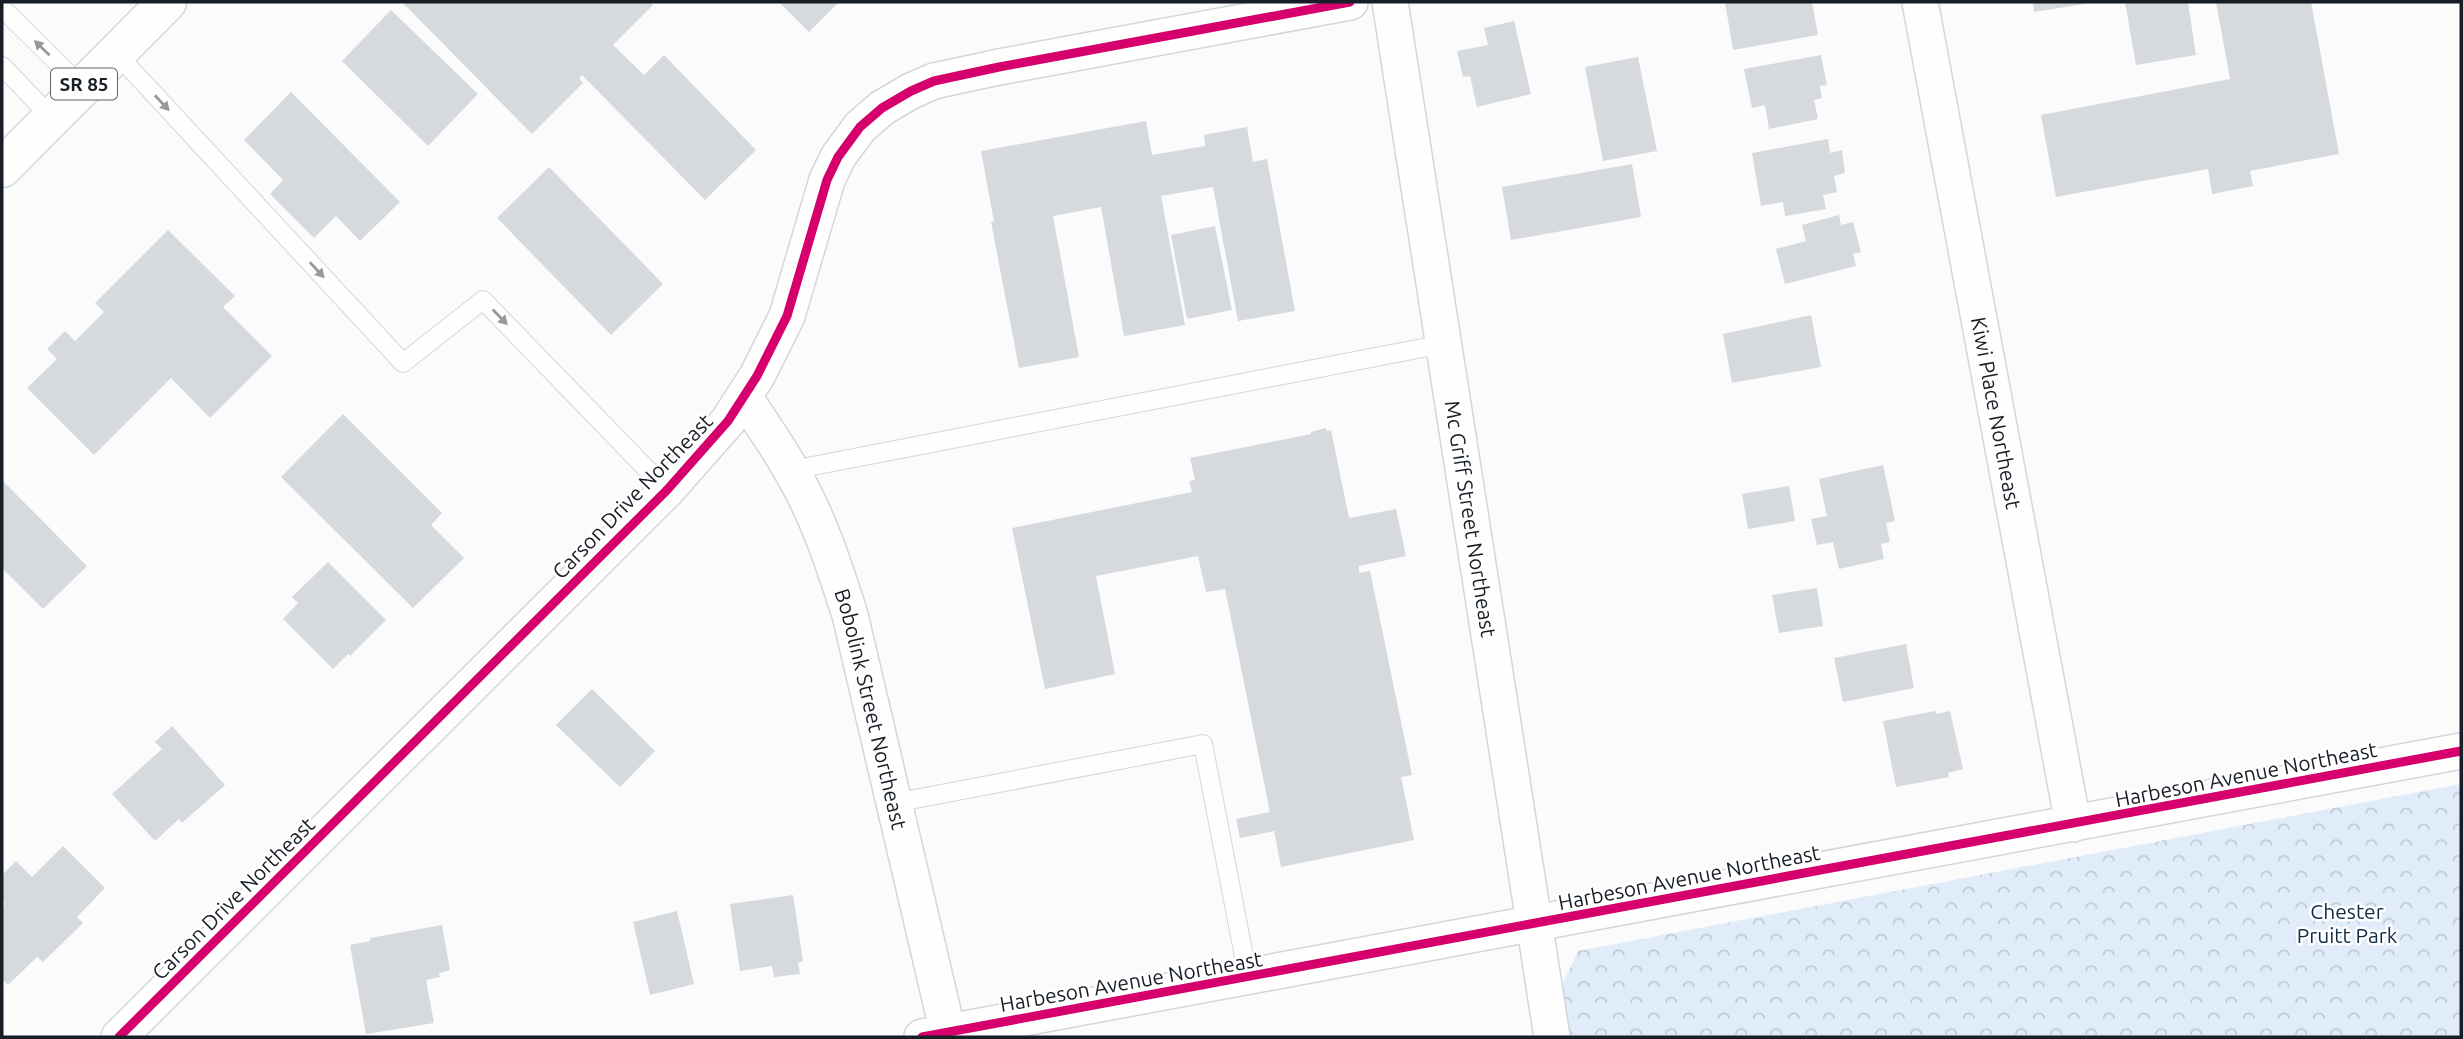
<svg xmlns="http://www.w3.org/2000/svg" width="2463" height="1039" font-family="Ubuntu,sans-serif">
  <defs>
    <pattern id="park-crowns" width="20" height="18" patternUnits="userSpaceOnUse" patternTransform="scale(1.75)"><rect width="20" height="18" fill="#e0ecf9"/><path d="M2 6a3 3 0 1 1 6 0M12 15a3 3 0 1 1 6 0" fill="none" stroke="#bfcad5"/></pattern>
  </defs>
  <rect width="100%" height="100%" fill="#fbfbfb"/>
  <path fill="url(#park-crowns)" d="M2461,784v253h-894l-7,-48 18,-38z"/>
  <g fill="#d6d9dd">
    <path d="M402,2h247l4,3 -40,40 31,30 20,-20 92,95 -51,50 -123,-125 -3,3 4,5 -51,51z"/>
    <path d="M779,2h60l-30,30z"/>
    <path d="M1725,2h87l6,33 -85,15z"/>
    <path d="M2033,2h58v1l-57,9z"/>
    <path d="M2125,2h63l8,53 -60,10z"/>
    <path d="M2216,2h95l28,152 -89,17 3,15 -41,8 -4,-25 -152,28 -15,-82 189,-36z"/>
    <path d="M391,10l87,84 -50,52 -86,-85z"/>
    <path d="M1514,21l17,73 -54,13 -7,-31 -7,1 -6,-26 31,-6 -4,-17z"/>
    <path d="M1821,55l6,30 -7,1 2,12 -8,2 4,19 -49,10 -4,-24 -13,3 -8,-39z"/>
    <path d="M1638,57l19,94 -54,10 -18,-94z"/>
    <path d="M291,92l109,110 -40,39 -24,-25 -22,22 -44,-44 13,-14 -39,-40z"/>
    <path d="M1146,121l6,34 53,-9 -1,-11 43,-8 6,35 14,-3 28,152 -57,10 -25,-134 -52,9 24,129 -61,11 -23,-129 -48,9 26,141 -60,11 -28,-146h3l-13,-71z"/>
    <path d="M1828,139l2,14 12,-3 3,23 -11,3 3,16 -14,3 3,14 -41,7 -2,-14 -22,4 -9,-53z"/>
    <path d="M1632,164l9,53 -130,23 -9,-53z"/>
    <path d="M549,167l114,117 -52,51 -114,-117z"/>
    <path d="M1839,215l2,10 12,-3 8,30 -8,2 3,12 -71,18 -9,-35 30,-8 -4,-16z"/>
    <path d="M1215,226l17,84 -45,9 -16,-84z"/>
    <path d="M168,230l67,66 -12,11 49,49 -62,62 -39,-40 -77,77 -67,-67 30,-29 -10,-10 18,-18 10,10 29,-29 -9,-9z"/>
    <path d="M1811,315l10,52 -89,16 -9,-49z"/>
    <path d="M343,414l99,99 -11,12 33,33 -51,50 -132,-131z"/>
    <path d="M1326,428l1,3 4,-1 18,88 47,-9 10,47 -47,10v7l11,-2 42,204 -11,2 13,63 -133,27 -7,-36 -34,7 -4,-19 34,-7 -45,-223 -19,3 -8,-36 -102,20 19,98 -70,15 -33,-161 180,-36 -3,-11 6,-1 -5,-22 121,-24v-2z"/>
    <path d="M1883,465l12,56 -9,2 4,19 -9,2 3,15 -45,10 -6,-27 -16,3 -6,-26 16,-3 -8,-37z"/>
    <path d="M2,480l85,86 -44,43 -41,-41z"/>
    <path d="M1789,486l6,35 -47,8 -6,-35z"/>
    <path d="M328,562l58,58 -36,36 -2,-2 -15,15 -50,-50 15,-16 -6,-6z"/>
    <path d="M1817,588l6,38 -44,7 -7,-38z"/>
    <path d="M1906,644l8,44 -71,14 -9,-44z"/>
    <path d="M592,689l63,62 -35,36 -64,-62z"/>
    <path d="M1935,711l1,3 14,-3 13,58 -15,4 1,4 -53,10 -13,-66z"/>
    <path d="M172,726l53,59 -43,38 -3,-4 -24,22 -43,-47 50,-45 -7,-7z"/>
    <path d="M63,846l42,42 -28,29 6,6 -40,39 -6,-5 -29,28 -6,-6v-72l3,-3 -3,-4v-25l14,-14 16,16z"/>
    <path d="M793,895l10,66 -5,2 2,11 -26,3 -2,-11 -32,5 -10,-67z"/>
    <path d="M677,911l17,73 -44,11 -17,-73z"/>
    <path d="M442,925l8,45 -11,3 1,4 -14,3 8,43 -68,11 -16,-89 20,-4v-3z"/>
  </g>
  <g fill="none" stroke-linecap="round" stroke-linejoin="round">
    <g stroke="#d3d6da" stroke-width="20">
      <g id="service">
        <path d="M2,8l80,79"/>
        <path d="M116,53l287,310 80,-63 184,190"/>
        <path d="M2,66l50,52"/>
        <path d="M792,470l651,-126"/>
        <path d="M894,803l309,-59 45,233"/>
      </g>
    </g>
    <g stroke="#d3d6da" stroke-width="38">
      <g id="minor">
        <path id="s1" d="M1390,2l162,1035"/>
        <path id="s2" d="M1920,2l153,822"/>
        <path id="s3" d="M744,397c16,24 33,48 47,73 27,45 43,95 59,145l99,422"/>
        <path d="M119,1037l548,-547 61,-69 29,-45 30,-60 40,-136 11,-23 22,-30 22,-19 29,-17 23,-10 65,-14 351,-65"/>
        <path d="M922,1037l1539,-286"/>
      </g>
    </g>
    <g stroke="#d3d6da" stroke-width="41">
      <path id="trunk" d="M2,168l165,-166"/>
    </g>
    <use href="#service" stroke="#fefefe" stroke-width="18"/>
    <use href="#minor" stroke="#fefefe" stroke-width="35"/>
    <use href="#trunk" stroke="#fefefe" stroke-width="38"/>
    <g stroke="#fff" stroke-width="13">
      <g id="cycleway">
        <path d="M119,1037l548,-547 61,-69 29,-45 30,-60 40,-136 11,-23 22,-30 22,-19 29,-17 23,-10 65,-14 351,-65"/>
        <path d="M922,1037l1539,-286"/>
      </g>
    </g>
    <use href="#cycleway" stroke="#d6006c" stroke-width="9"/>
  </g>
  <defs><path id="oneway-solid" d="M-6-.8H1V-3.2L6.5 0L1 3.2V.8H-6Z" transform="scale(1.75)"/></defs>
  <g fill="#96999d">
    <use href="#oneway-solid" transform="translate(42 48) rotate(-136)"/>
    <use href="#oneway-solid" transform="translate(162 103) rotate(47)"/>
    <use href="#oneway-solid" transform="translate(317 270) rotate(47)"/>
    <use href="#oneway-solid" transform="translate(500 317) rotate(46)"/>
  </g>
  <g text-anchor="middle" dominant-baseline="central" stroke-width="5" stroke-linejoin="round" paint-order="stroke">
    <rect fill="#fff" stroke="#5d6267" stroke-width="2" x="51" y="68.5" width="66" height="31" rx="5"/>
    <g font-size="19" font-weight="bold" fill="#171e26">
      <text x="84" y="84">SR 85</text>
    </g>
    <g font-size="21" fill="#171e26" stroke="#fff">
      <text stroke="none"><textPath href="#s2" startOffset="418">Kiwi Place Northeast</textPath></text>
      <text transform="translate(632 496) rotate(-46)">Carson Drive Northeast</text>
      <text stroke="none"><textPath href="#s1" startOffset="523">Mc Griff Street Northeast</textPath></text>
      <text stroke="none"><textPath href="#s3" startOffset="340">Bobolink Street Northeast</textPath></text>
      <text transform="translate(2246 774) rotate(-11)">Harbeson Avenue Northeast</text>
      <text transform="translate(1689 877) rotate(-11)">Harbeson Avenue Northeast</text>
      <text transform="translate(233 898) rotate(-45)">Carson Drive Northeast</text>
      <text transform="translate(1131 981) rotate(-10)">Harbeson Avenue Northeast</text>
    </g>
    <g font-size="21" fill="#0f2c49" stroke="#fff">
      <text x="2347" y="911">Chester<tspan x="2347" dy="24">Pruitt Park</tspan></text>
    </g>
  </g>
  <rect width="2463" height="1039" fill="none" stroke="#171e26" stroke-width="7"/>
</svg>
